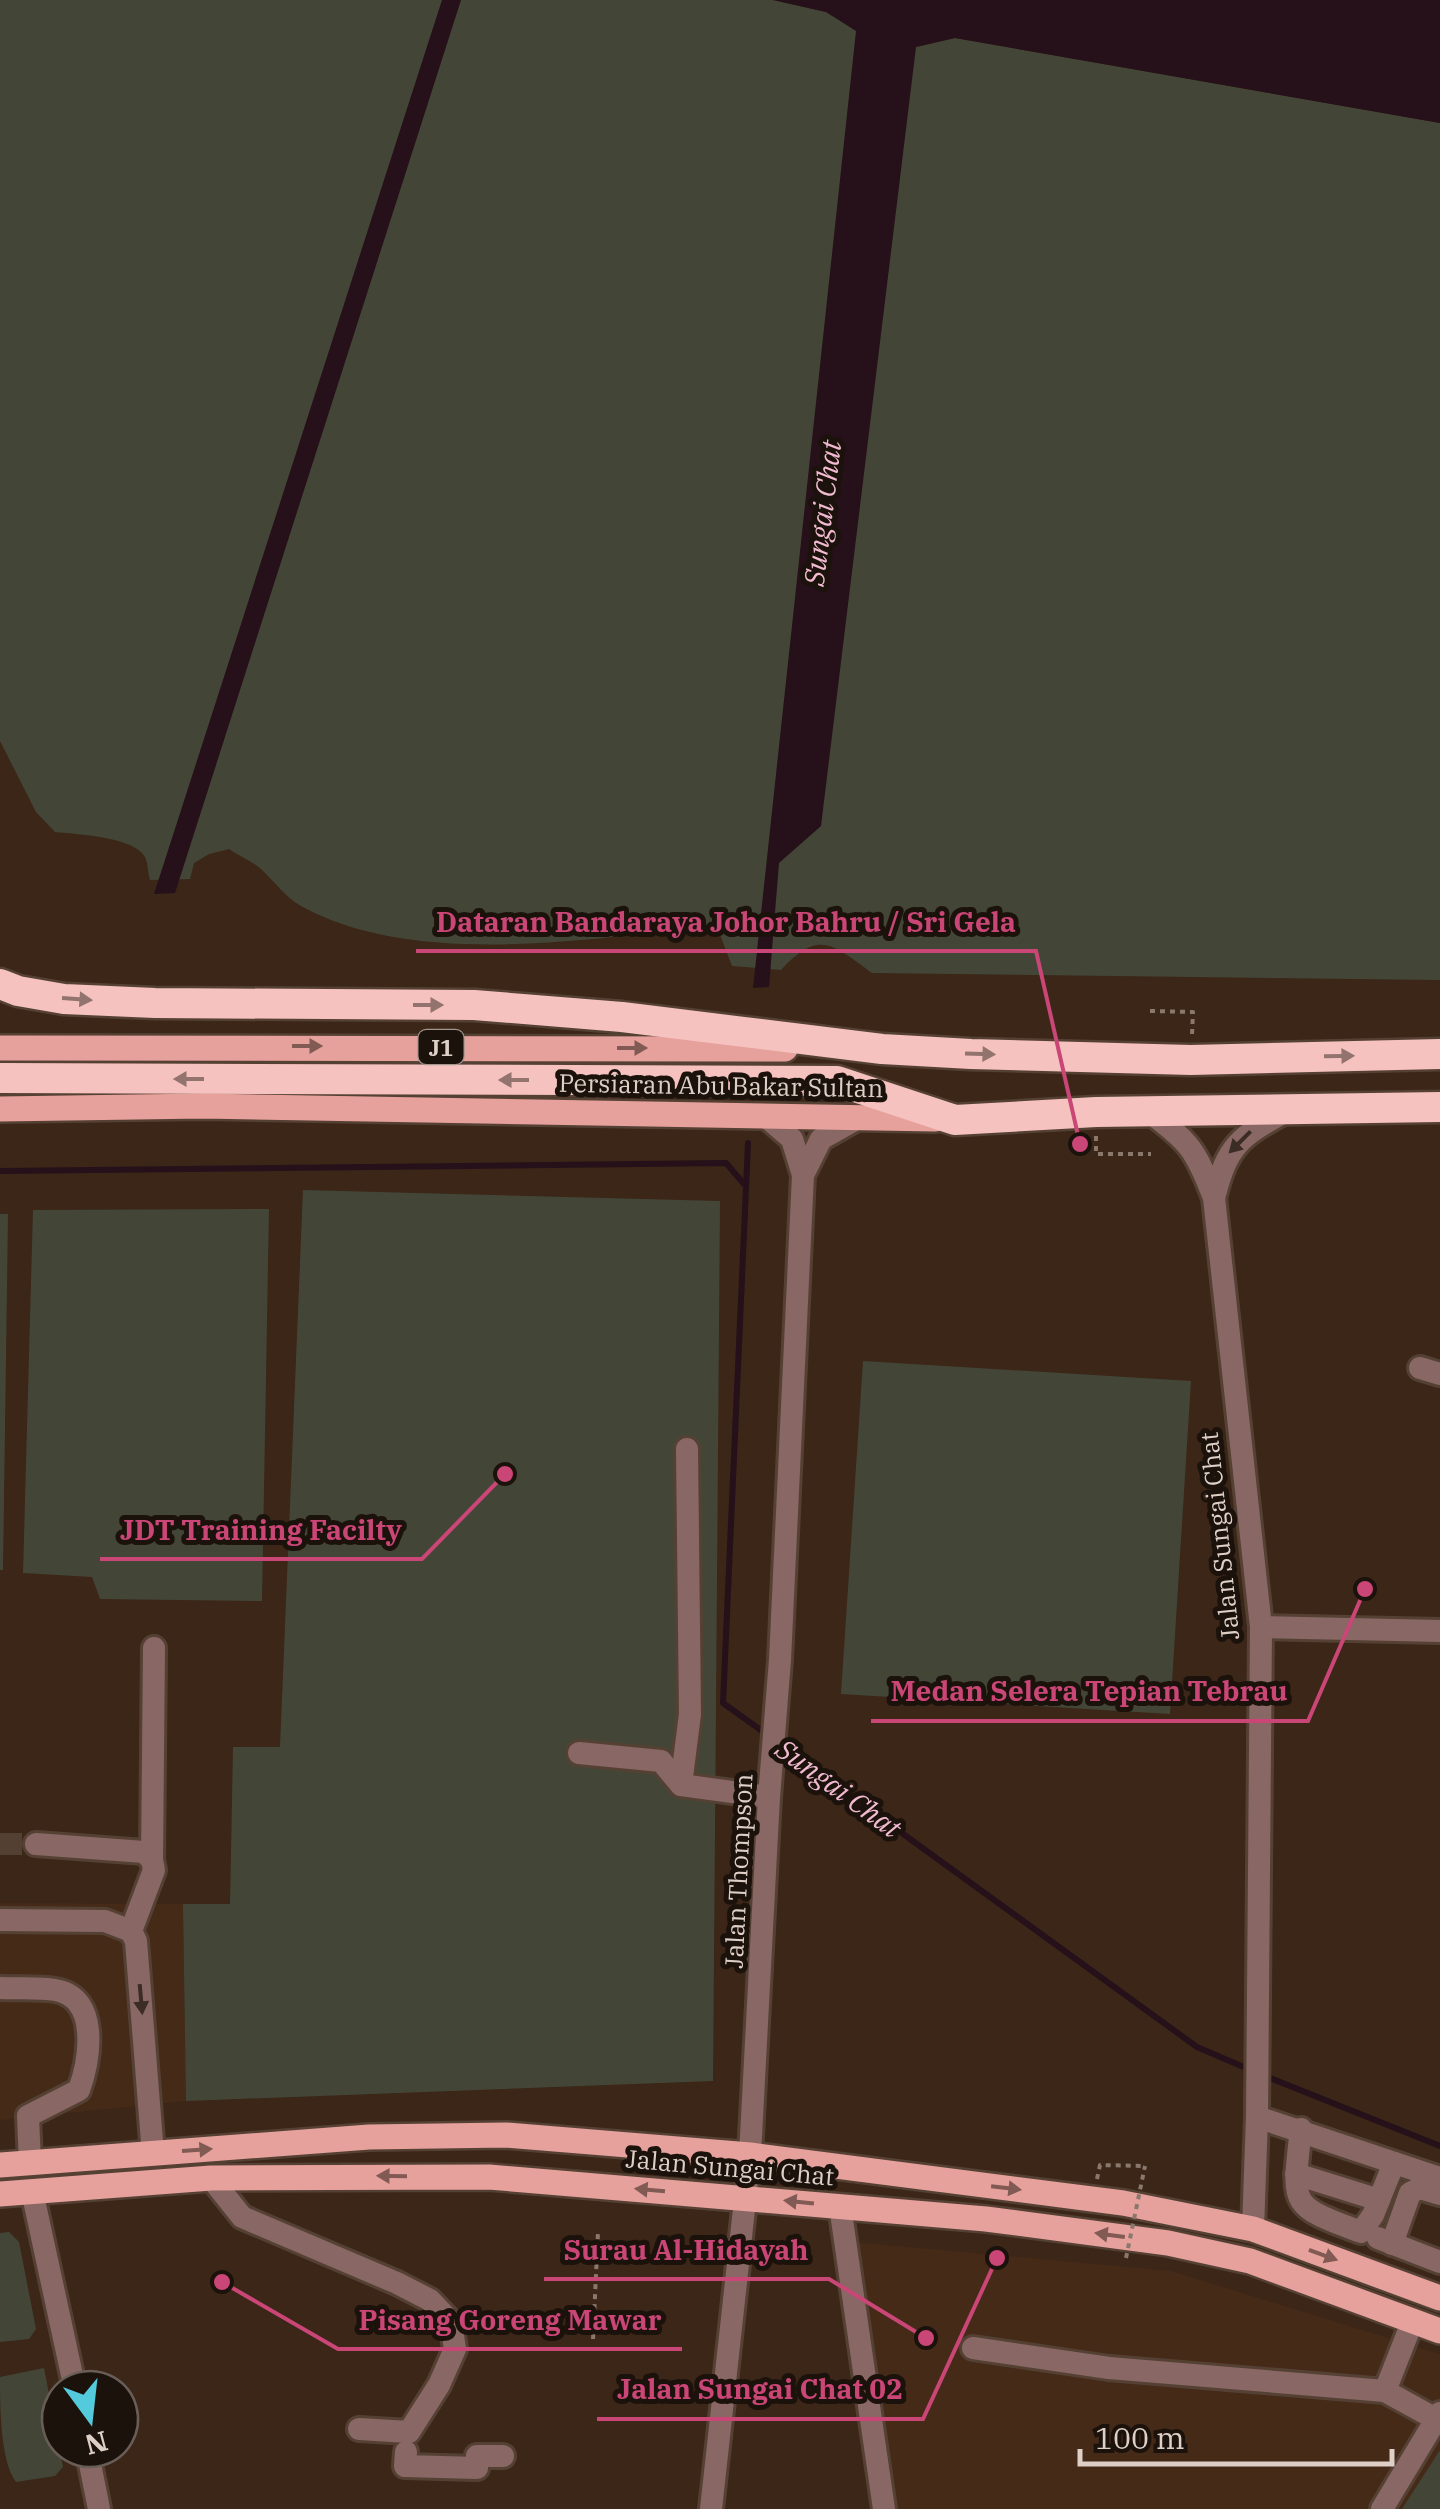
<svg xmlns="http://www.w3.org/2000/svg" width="1440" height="2509" font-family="'IBM Plex Serif',serif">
  <rect width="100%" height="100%" fill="#3b2618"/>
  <g fill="#452a18">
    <path d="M0,1903l183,1 3,197 -186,19z"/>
    <path d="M853,2242l318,29 269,83v155h-561z"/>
  </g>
  <g fill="#434637">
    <path d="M0,0h773l53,12 31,18 59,17 39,-9 485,85v857l-568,-7c-40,-29 -53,-44 -91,-3l-49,-4 -13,-34 -8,-7c-122,15 -298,43 -410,-19 -15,-8 -27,-25 -40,-37 -9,-8 -22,-13 -32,-20l-20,5 -15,9 -4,16 -40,1c-2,-6 -2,-17 -5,-23 -10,-20 -69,-23 -90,-25l-19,-20 -36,-71z"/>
    <path d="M303,1190l417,11 -7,880 -527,20 -3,-197h47l3,-157h47z"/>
    <path d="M269,1209l-7,392 -162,-2 -8,-22 -69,-4 10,-363z"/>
    <path d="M0,1214h8l-5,356h-3z"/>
    <path d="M863,1361l328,20 -21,333 -329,-20z"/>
    <path d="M9,2232l10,10 17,87 -7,10 -29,3v-109z"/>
    <path d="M44,2368l19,99 -8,9 -39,6c-16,-20 -16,-77 -16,-105z"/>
    <path d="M1440,2450v59h-38z"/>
  </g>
  <g fill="#26101a">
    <path d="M442,0h19l-286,893 -21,1z"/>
    <path d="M773,0h667v123l-485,-85 -39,9 -95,779 -42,37 -10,124 -16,1 103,-957 -30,-19z"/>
  </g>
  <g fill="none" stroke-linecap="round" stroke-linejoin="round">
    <g stroke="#26101a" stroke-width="6">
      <path d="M748,1143l-25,560 46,33"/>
      <path d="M0,1171l726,-8 18,21"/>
      <path d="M779,1744l418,303 56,24"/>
      <path d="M1265,2076l175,70"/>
    </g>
    <path stroke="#534032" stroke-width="22" stroke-dasharray="22 11" stroke-linecap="butt" d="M0,1844h36"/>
    <g stroke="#554134" stroke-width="28">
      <g id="minor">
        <path d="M1148,1111c41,30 48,39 66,87l47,429 -4,490 -4,112"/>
        <path d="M803,1175l18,-36 39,-22"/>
        <path d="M1214,1198c14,-55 26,-61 74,-88"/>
        <path d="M1420,1368l20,6"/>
        <path d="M1261,1627l179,4"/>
        <path d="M579,1753l82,8 20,24 88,12"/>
        <path d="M681,1785l9,-71 -3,-265"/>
        <path d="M36,1844l108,8 8,8 2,10 -23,61"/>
        <path d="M152,1860l2,-212"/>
        <path d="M0,1920l105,1 26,10 5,10 17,213"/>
        <path d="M0,1988c18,1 38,-1 55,2 45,7 35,69 24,100l-51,26 2,47"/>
        <path d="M1257,2117l183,61"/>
        <path d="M1301,2129c-9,78 -12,76 60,103l12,-17 21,-52"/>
        <path d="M1296,2174l83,26"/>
        <path d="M211,2178l31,39 155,66 33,17 21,22 4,27 -16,36 -30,47 -50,-3"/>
        <path d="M32,2191l43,198"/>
        <path d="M840,2206l44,303"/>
        <path d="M1378,2238l62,24"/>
        <path d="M1392,2244l18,-51 10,-5 20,6"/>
        <path d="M973,2348l136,20 276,23 28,-71"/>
        <path d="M1385,2391l51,28"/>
        <path d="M87,2449l12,60"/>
        <path d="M406,2452l-1,14 72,2v-12h26"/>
        <path d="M711,2509l39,-354 19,-358 11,-137 23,-485 -11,-36 -28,-24"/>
        <path d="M1382,2509l58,-96"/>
      </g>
    </g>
    <g stroke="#554134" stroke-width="30">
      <g id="major">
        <path d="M0,1048l785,1"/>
        <path d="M0,1109l204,-3 731,13"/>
        <path d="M0,2165l369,-28 137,-2 244,20 373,48 130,26 187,69"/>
        <path d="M0,2194l211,-16 278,-1 497,42 182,24 82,18 190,70"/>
      </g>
    </g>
    <g stroke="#554134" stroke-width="35">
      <g id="highway">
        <path d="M0,984l18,7 46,8 91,4 319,2 148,12 260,32 89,5 220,6 249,-6"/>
        <path d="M0,1078l837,3 118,39 141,-8 344,-5"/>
      </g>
    </g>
    <g stroke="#8a786d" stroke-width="4" stroke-dasharray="5 5" stroke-linecap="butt">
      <path d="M1150,1011l43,1 -1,23"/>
      <path d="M1096,1136v18h55"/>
      <path d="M1097,2179l3,-14 45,1"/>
      <path d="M593,2339l5,-107"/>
    </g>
    <use href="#minor" stroke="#896764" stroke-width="22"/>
    <use href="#major" stroke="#e7a19c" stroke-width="25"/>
    <use href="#highway" stroke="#f6c2bf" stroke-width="30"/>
    <path stroke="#8a786d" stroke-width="4" stroke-dasharray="5 5" stroke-linecap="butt" d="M1126,2258l19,-92"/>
  </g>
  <defs><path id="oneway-solid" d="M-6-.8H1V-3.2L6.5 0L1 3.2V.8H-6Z" transform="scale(2.5)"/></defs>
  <g fill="#93736e">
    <use href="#oneway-solid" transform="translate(77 999) rotate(4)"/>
    <use href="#oneway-solid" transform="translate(428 1005)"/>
    <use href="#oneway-solid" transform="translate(980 1054) rotate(2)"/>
    <use href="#oneway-solid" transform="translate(1339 1056) rotate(-1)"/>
    <use href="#oneway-solid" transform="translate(189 1079) rotate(-180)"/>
    <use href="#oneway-solid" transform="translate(514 1080) rotate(-180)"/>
  </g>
  <g fill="#815a54">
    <use href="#oneway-solid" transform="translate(307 1046)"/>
    <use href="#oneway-solid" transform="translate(632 1048)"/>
    <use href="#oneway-solid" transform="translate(197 2150) rotate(-4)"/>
    <use href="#oneway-solid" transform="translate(392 2176) rotate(-179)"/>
    <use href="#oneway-solid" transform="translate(1006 2188) rotate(7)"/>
    <use href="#oneway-solid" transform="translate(650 2190) rotate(-175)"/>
    <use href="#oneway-solid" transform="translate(799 2202) rotate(-174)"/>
    <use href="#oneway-solid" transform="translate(1110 2235) rotate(-172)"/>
    <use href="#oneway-solid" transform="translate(1323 2255) rotate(20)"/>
  </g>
  <g fill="#3c2c26">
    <use href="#oneway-solid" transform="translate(1240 1142) rotate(135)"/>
    <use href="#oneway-solid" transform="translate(141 1999) rotate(85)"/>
  </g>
  <g text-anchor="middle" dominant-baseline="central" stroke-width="10" stroke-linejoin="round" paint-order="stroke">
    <rect fill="#1b120c" stroke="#a4978f" stroke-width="2.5" x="418.5" y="1030" width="45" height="34" rx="8"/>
    <g font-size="22" font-weight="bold" fill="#ded0c7">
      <text x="441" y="1047">J1</text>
    </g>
    <g font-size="25" fill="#ded0c7" stroke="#1b120c">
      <text transform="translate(721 1085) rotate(1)">Persiaran Abu Bakar Sultan</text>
      <text transform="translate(1219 1536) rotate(-96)">Jalan Sungai Chat</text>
      <text transform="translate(738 1871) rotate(-87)">Jalan Thompson</text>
      <text transform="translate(730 2167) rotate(5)">Jalan Sungai Chat</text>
    </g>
    <g font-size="28" font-style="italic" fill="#f1bad1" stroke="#1b120c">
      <text transform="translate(822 513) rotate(-83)">Sungai Chat</text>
      <text transform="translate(839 1788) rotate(36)">Sungai Chat</text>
    </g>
  </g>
  <path fill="none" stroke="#c94676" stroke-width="4" d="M1080 1144L1036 951H416M505 1474L422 1559H100M1365 1589L1308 1721H871M926 2338L829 2279H544M222 2282L338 2349H682M997 2258L923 2419H597"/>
  <g fill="#c94676" stroke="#1b120c" stroke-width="4">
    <circle cx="1080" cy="1144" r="10"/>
    <circle cx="505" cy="1474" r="10"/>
    <circle cx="1365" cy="1589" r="10"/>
    <circle cx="926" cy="2338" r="10"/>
    <circle cx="222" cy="2282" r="10"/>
    <circle cx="997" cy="2258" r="10"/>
  </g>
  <g font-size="28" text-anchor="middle" font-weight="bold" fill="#c94676" stroke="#1b120c" stroke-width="10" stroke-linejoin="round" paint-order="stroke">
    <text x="726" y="932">Dataran Bandaraya Johor Bahru / Sri Gela</text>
    <text x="261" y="1540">JDT Training Facilty</text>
    <text x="1089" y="1701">Medan Selera Tepian Tebrau</text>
    <text x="686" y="2260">Surau Al-Hidayah</text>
    <text x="510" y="2330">Pisang Goreng Mawar</text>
    <text x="760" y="2399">Jalan Sungai Chat 02</text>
  </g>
  <g transform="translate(90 2419) rotate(165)"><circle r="48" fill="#1b120c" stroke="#695e57" stroke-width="2.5"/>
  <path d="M0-8L18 38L0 25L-18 38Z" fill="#54cadd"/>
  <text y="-15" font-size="28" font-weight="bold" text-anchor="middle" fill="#ded0c7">N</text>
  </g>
  <path d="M1080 2449v15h312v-15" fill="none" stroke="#ded0c7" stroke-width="5"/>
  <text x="1095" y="2449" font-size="30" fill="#ded0c7" stroke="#1b120c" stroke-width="8" paint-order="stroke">100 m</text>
</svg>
